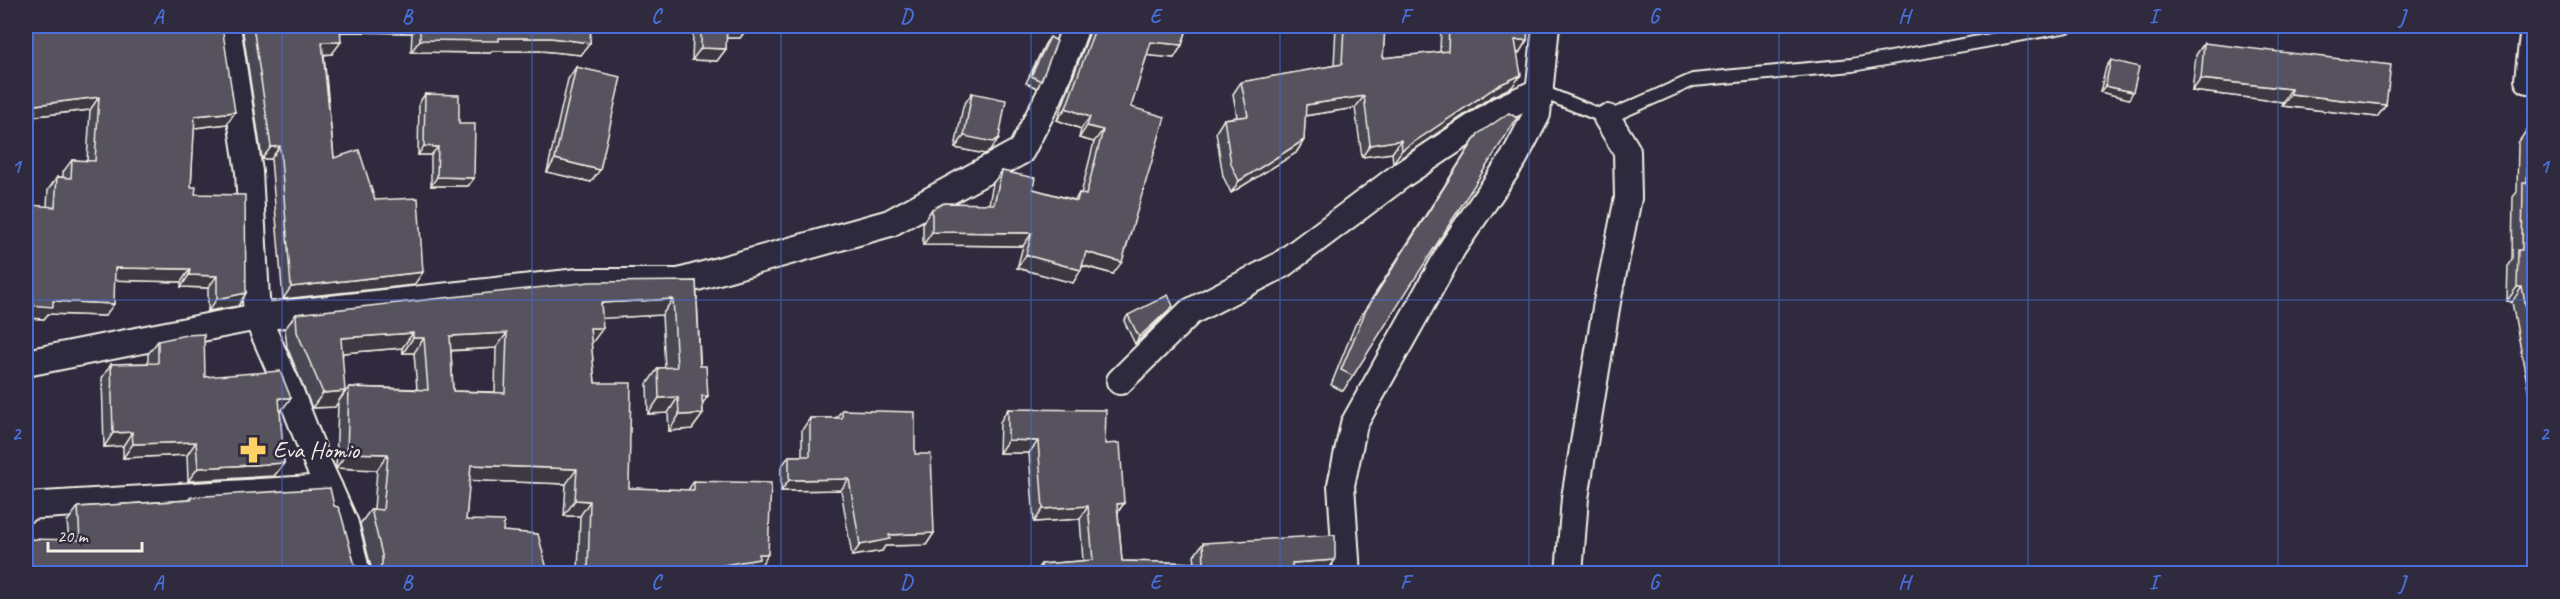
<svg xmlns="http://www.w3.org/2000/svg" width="2560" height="599" font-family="Caveat,sans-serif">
  <rect width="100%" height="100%" fill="#2f2a3d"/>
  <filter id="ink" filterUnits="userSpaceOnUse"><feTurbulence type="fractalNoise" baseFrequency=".0167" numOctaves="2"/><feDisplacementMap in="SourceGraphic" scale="12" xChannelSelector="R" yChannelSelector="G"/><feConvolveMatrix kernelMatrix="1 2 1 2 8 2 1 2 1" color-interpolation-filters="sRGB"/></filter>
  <g filter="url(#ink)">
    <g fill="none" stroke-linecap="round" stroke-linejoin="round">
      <g stroke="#f4f1e8" stroke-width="16">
        <path id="lane" d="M1540,91l67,27 86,-38 159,-15 216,-39"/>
      </g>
      <g stroke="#f4f1e8" stroke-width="30">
        <g id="street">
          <path d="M227,26l22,146 8,145 33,75 28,72 27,60 12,50"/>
          <path d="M2534,26l-6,54 6,1"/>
          <path d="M26,363l231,-46 321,-35h101l211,-59 131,-72 28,-54 27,-71"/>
          <path d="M1120,381l70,-69 91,-47 122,-91 96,-64 41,-19"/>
          <path d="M26,509v-3l303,-18"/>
          <path d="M1347,574l-6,-89 13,-61 99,-177 61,-89 23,-44 9,-88"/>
          <path d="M1569,574l6,-76 32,-196 21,-104 -1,-47 -20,-33"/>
        </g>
      </g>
      <use href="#lane" stroke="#2f2a3d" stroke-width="12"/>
      <use href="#street" stroke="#2f2a3d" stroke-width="26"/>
    </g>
    <g fill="#4a4752" stroke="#f4f1e8" stroke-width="1.5" fill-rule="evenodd">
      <path d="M26,26l201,98 -33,4 -3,59 4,7 51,99 -8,13 -30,5v-23l-27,-1v-5l-66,-2 -10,36 -57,-2 -4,5 -18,-1v-107l4,-6 17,2 1,-17 9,-13h6v-5l9,-12 15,1 3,-51 -55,6v2l-9,13z"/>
      <path d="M242,26h349l-1,17 -9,12 -39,-4h-50l-2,2 -79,-1 1,-19 -71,-1 -9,22 -8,1 10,103 41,42 39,85 -131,14 -12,-140h-9z"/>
      <path d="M649,26h100l-9,12h-14v11l-9,12 -25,-1 1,-26 -45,-6z"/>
      <path d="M1090,26h98l-6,19 -8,13 -27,-3 -16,52 -18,167 -30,-8 -10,17 -56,-15 6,-22 -100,-1v-23l9,-13 57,-5 4,-21 9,-12 31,18 42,11 4,-7 2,1 13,-52 -15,-4 2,-9 -24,-9 33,-89z"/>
      <path d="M1336,26h49l-2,32 57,-6 1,-26h87l-1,14 -8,13 -2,-1 -5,35 -21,10 -98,66 -1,-10 -30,4 -7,-49 -50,8 -1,24 -8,13 -65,40 -8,-17 -7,-44 8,-13 13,-2 -4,-23 8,-12 93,-16z"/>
      <path d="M1050,37l-9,44 -4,7 -11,-5 19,-39z"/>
      <path d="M2204,43l182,62 -9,12 -95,-11 1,-4 -91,-11 4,-36z"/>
      <path d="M2111,60l18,39 -29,-7 6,-25z"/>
      <path d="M576,67l15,115 -44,-10 21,-93z"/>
      <path d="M972,93l27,45 -9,13 -5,3 -30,-6 8,-42z"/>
      <path d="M425,94l34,30 15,54 -6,8h-37v-31h-13l1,-52z"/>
      <path d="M2535,99v327l-23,-124 -5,-1 1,-36 4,-6 1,-62 4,-5 1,-49 10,-15 1,-20z"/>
      <path d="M1478,134l-125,242 -10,15 -12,-6 24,-60 113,-176z"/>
      <path d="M696,281l7,133 -11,15 -23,2 -1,-18 -20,1 -1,-30 11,-16h7l-3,-53 -60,3 -11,25 4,40 34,105 59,2 6,-9 64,89 -6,-1 -3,4h-171l2,-57h-16l2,-32 -97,-4 -3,40 37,11 45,42h-522l43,-33 -2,-18 11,-15 110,-7 3,-3 143,9 22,63 8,4 8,-2 -12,-47 11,-15h3l3,-39 -41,-2 2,-66 11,-15 68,2 -3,-36h-11l-1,-5 -59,5 -8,54 -23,1 -25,-61 -2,-18 11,-15zM496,348l-1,44 -42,-1 -2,-40z"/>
      <path d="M1168,312l-33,32 -11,-23 4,-6z"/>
      <path d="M158,341l47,36 76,34h-1l4,52 -10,13 -86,5 -1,-26 -64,3v-12l-19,1 -2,-69 9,-14 37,-1v-9z"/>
      <path d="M1008,409l97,35 19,59 -6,9 4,49 73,2 -1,-7 9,-13 123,30h-292l7,-9 42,-3 -3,-42 -46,3 -5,-69h-30l1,-31z"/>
      <path d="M842,410l73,44 19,79 -8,12 -41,1 -3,5 -30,5 -11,-66 -60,1v-24l8,-11h13v-26l8,-12h26z"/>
    </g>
    <g fill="#3c3942" stroke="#f4f1e8" stroke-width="1.5">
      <path d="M335,26h82l-5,7 -81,-2z"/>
      <path d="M650,26h48l-5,8 -45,-6z"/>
      <path d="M727,26h22l-9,12h-22z"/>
      <path d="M499,38h52l39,5 -9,12 -39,-4h-50l-2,2 -79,-1 9,-12z"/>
      <path d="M1515,40h12l-8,13 -13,-1z"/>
      <path d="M322,42h19l-9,12 -18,1z"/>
      <path d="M1151,42l31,3 -8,13 -32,-3z"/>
      <path d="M701,48l25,1 -9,12 -25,-1z"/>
      <path d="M1521,75l-9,12 -21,10 -98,66 9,-13 97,-65z"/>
      <path d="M2201,79l90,10 -8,13 -91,-11z"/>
      <path d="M2105,86l28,6 -4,7 -29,-7z"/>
      <path d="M2291,94l95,11 -9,12 -95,-11z"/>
      <path d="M1364,96l-9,12 -58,9 9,-12z"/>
      <path d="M99,97l-9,13 -64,7 9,-12z"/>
      <path d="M1066,108l24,9 -9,12 -24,-9z"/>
      <path d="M235,112l-8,12 -41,5 9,-13z"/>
      <path d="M26,118h9l-9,13z"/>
      <path d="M1087,126l16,4 -9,12 -15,-4z"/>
      <path d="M964,136l35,2 -9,13 -5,3 -30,-6z"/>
      <path d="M1304,140l-8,13 -65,40 8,-12z"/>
      <path d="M1401,140l-9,13 -30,4 8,-12z"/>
      <path d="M280,146l-9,13h-9l9,-12z"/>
      <path d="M424,146l14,1 -7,8h-13z"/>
      <path d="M555,159l45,11 -9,12 -44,-10z"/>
      <path d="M437,177l37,1 -6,8h-37z"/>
      <path d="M932,232l100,1 -9,13 -100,-1z"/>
      <path d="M1086,252l36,10 -9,12 -35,-10z"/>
      <path d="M1026,255l55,15 -8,13 -56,-15z"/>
      <path d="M115,268l75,1 -9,13 -75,-2z"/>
      <path d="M423,272l-9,13 -131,14 8,-12z"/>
      <path d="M189,275l28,1 -9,12 -27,-1z"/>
      <path d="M2517,287h5l-10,15 -5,-1z"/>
      <path d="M246,293l-8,13 -30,5 9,-12z"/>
      <path d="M673,299l-11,16 -71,4 10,-16z"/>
      <path d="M53,301l61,3 -9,12 -57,-2 -4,5 -18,-1v-8l3,-5z"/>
      <path d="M1173,306l-5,6 -33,32 4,-7z"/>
      <path d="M590,328h13l-11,15 -12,1z"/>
      <path d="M413,333l-11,15 -71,6 10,-16z"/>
      <path d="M507,333l-11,15 -56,3 10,-15z"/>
      <path d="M413,338h11l-10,15h-11z"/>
      <path d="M345,391l-10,16 -23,1 11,-15z"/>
      <path d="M702,396h6l-11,15z"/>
      <path d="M678,397l-10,16 -20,1 11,-16z"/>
      <path d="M279,398h12l-10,13 -11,1z"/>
      <path d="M703,414l-11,15 -23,2 10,-16z"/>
      <path d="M132,432l-9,14 -19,1 9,-14z"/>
      <path d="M1008,440l30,1 -9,12h-30z"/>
      <path d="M196,442l-9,13 -64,3 10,-14z"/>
      <path d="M347,453l41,1 -11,16 -41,-2z"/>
      <path d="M284,463l-10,13 -86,5 10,-13z"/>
      <path d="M471,465l106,4 -11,15 -106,-4z"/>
      <path d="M849,479l-8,11 -60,1 8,-11z"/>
      <path d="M575,500l15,1 -10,15h-16z"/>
      <path d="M1124,503l-9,13 2,-12z"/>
      <path d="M1088,506l-8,13 -46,3 9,-13z"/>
      <path d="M934,533l-8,12 -41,1 -3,5 -30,5 8,-11 29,-10z"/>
      <path d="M759,554h9l-10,16 -6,-1 -3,4h-57l2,-3z"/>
      <path d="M1335,560l-9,13h-42l8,-10z"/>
      <path d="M26,571l13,1 -1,1h-12z"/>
    </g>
    <g fill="#56525f" stroke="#f4f1e8" stroke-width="1.5" fill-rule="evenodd">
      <path d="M26,26h196l13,86 -40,4 -4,71h5l-1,7 50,1 1,98 -29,6v-23l-28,-1 1,-6 -75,-1 -1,36 -61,-3v6l-24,-2 -1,9 -2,-1v-72h1l3,-36 25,2 2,-30 14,1 1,-18 23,1 4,-64 -64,8v13h-9z"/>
      <path d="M253,26h87l1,16h-19l12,116 25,-8 16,50 43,-2 5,74 -132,15 -11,-141 -9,1z"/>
      <path d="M420,26h171l-1,17 -39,-5h-52v3l-79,-1z"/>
      <path d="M701,26h26l-1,23 -25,-1z"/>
      <path d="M1096,26h92l-6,19 -31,-3 -20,65 34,10 -43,145 -36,-10 -5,18 -55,-15 6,-22 -100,-1v-23l12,-6 50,1 8,-33 33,7 -2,11 44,12 2,-8 7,2 17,-65 -16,-4 3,-9 -24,-9z"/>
      <path d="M1344,26h41l-2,32 65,-7 1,-25h79l-1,14h-12l6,35 -22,10 -97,65 -1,-10 -31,5 -6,-49 -58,9 -2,35 -65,41 -8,-17 -7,-45 24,-3 -7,-34 101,-18z"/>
      <path d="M1050,37l7,4 -16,40 -10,-5z"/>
      <path d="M2204,43l187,22 -5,40 -95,-11v-5l-90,-10z"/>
      <path d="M2111,60l28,7 -6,25 -28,-6z"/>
      <path d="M576,67l45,10 -21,93 -45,-11z"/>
      <path d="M972,93l34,7 -7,38 -6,4 -29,-6z"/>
      <path d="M425,94l34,1v29h16l-1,54 -37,-1 1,-30 -14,-1z"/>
      <path d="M1509,113l8,5 -164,258 -12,-6 25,-60 112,-176z"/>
      <path d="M2528,128h7v227l-13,-68h-5l1,-37h4l1,-67h4z"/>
      <path d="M696,281l4,85h6l2,30h-6l1,18 -24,1 -1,-18 -19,1 -1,-30 19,-1 -4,-68 -72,4 2,25h-13l5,55h36l-2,105 65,2v-9l77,2 -3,71h-9v5l-65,11 1,3h-107l2,-72 -15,-1 2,-31 -106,-4 -5,55 38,1 -1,10 35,3 10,39h-509v-1l-13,-1v-32l54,1 -2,-33 113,-7v-3l139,-9 4,18 4,1 3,7 15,55 8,4 14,-3 4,-6v-9l-11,-46 12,1 5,-56 -41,-1 2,-66 79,3 -4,-52h-11v-5l-72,5 4,53 -22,2 -26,-61 -1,-18 294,-32zM507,333l-2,60 -52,-2 -3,-55z"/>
      <path d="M1168,295l5,11 -34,31 -11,-22z"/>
      <path d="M204,334l1,43 75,-6 11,27h-12l5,65 -86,5 -2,-26 -63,2 -1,-12 -19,1 -2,-69 47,-1v-22l28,-6z"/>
      <path d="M1008,409l98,1 -1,34 15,-1 4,60 -7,1 5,57 82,2 -1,-20 132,-8v25l-43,3v10h-251v-9l52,-4 -5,-54 -45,3 -5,-68 -30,-1z"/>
      <path d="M842,410l73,2v42h16l3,79 -45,2 1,4 -30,6 -11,-66 -60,1v-24h21v-38h32z"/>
    </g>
  </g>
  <path fill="none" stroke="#486fdb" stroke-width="1.5" stroke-opacity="0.55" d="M282,26v548M532,26v548M781,26v548M1031,26v548M1280,26v548M1529,26v548M1779,26v548M2028,26v548M2278,26v548M26,300h2508"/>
  <defs>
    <g id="pharmacy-bare" transform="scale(2.07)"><path d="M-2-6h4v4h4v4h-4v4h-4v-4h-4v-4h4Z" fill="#ffd166" stroke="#2f2a3d" stroke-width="2.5" paint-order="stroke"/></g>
  </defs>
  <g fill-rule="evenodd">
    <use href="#pharmacy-bare" x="253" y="450"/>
  </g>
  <g text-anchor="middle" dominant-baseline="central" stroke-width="5" stroke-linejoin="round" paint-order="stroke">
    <g font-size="24" fill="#f4f1e8" stroke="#2f2a3d" text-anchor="start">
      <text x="273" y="450">Eva Homio</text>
    </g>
  </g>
  <rect width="2560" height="599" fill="none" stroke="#2f2a3d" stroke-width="66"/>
  <path d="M48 542v9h94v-9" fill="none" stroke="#f4f1e8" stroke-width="3"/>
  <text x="57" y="542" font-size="18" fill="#f4f1e8" stroke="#2f2a3d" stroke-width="4.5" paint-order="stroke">20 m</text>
  <rect x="33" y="33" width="2494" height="533" fill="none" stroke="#486fdb" stroke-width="2"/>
  <g font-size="20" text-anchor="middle" font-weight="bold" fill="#486fdb">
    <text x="158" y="23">A</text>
    <text x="407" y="23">B</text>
    <text x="656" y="23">C</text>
    <text x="906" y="23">D</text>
    <text x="1155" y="23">E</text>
    <text x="1405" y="23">F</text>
    <text x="1654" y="23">G</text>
    <text x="1904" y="23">H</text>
    <text x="2153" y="23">I</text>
    <text x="2402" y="23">J</text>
    <text x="16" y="173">1</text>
    <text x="2544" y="173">1</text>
    <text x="16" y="440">2</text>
    <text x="2544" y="440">2</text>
    <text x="158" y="589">A</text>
    <text x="407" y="589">B</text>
    <text x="656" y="589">C</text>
    <text x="906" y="589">D</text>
    <text x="1155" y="589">E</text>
    <text x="1405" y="589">F</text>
    <text x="1654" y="589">G</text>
    <text x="1904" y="589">H</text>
    <text x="2153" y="589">I</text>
    <text x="2402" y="589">J</text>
  </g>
</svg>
